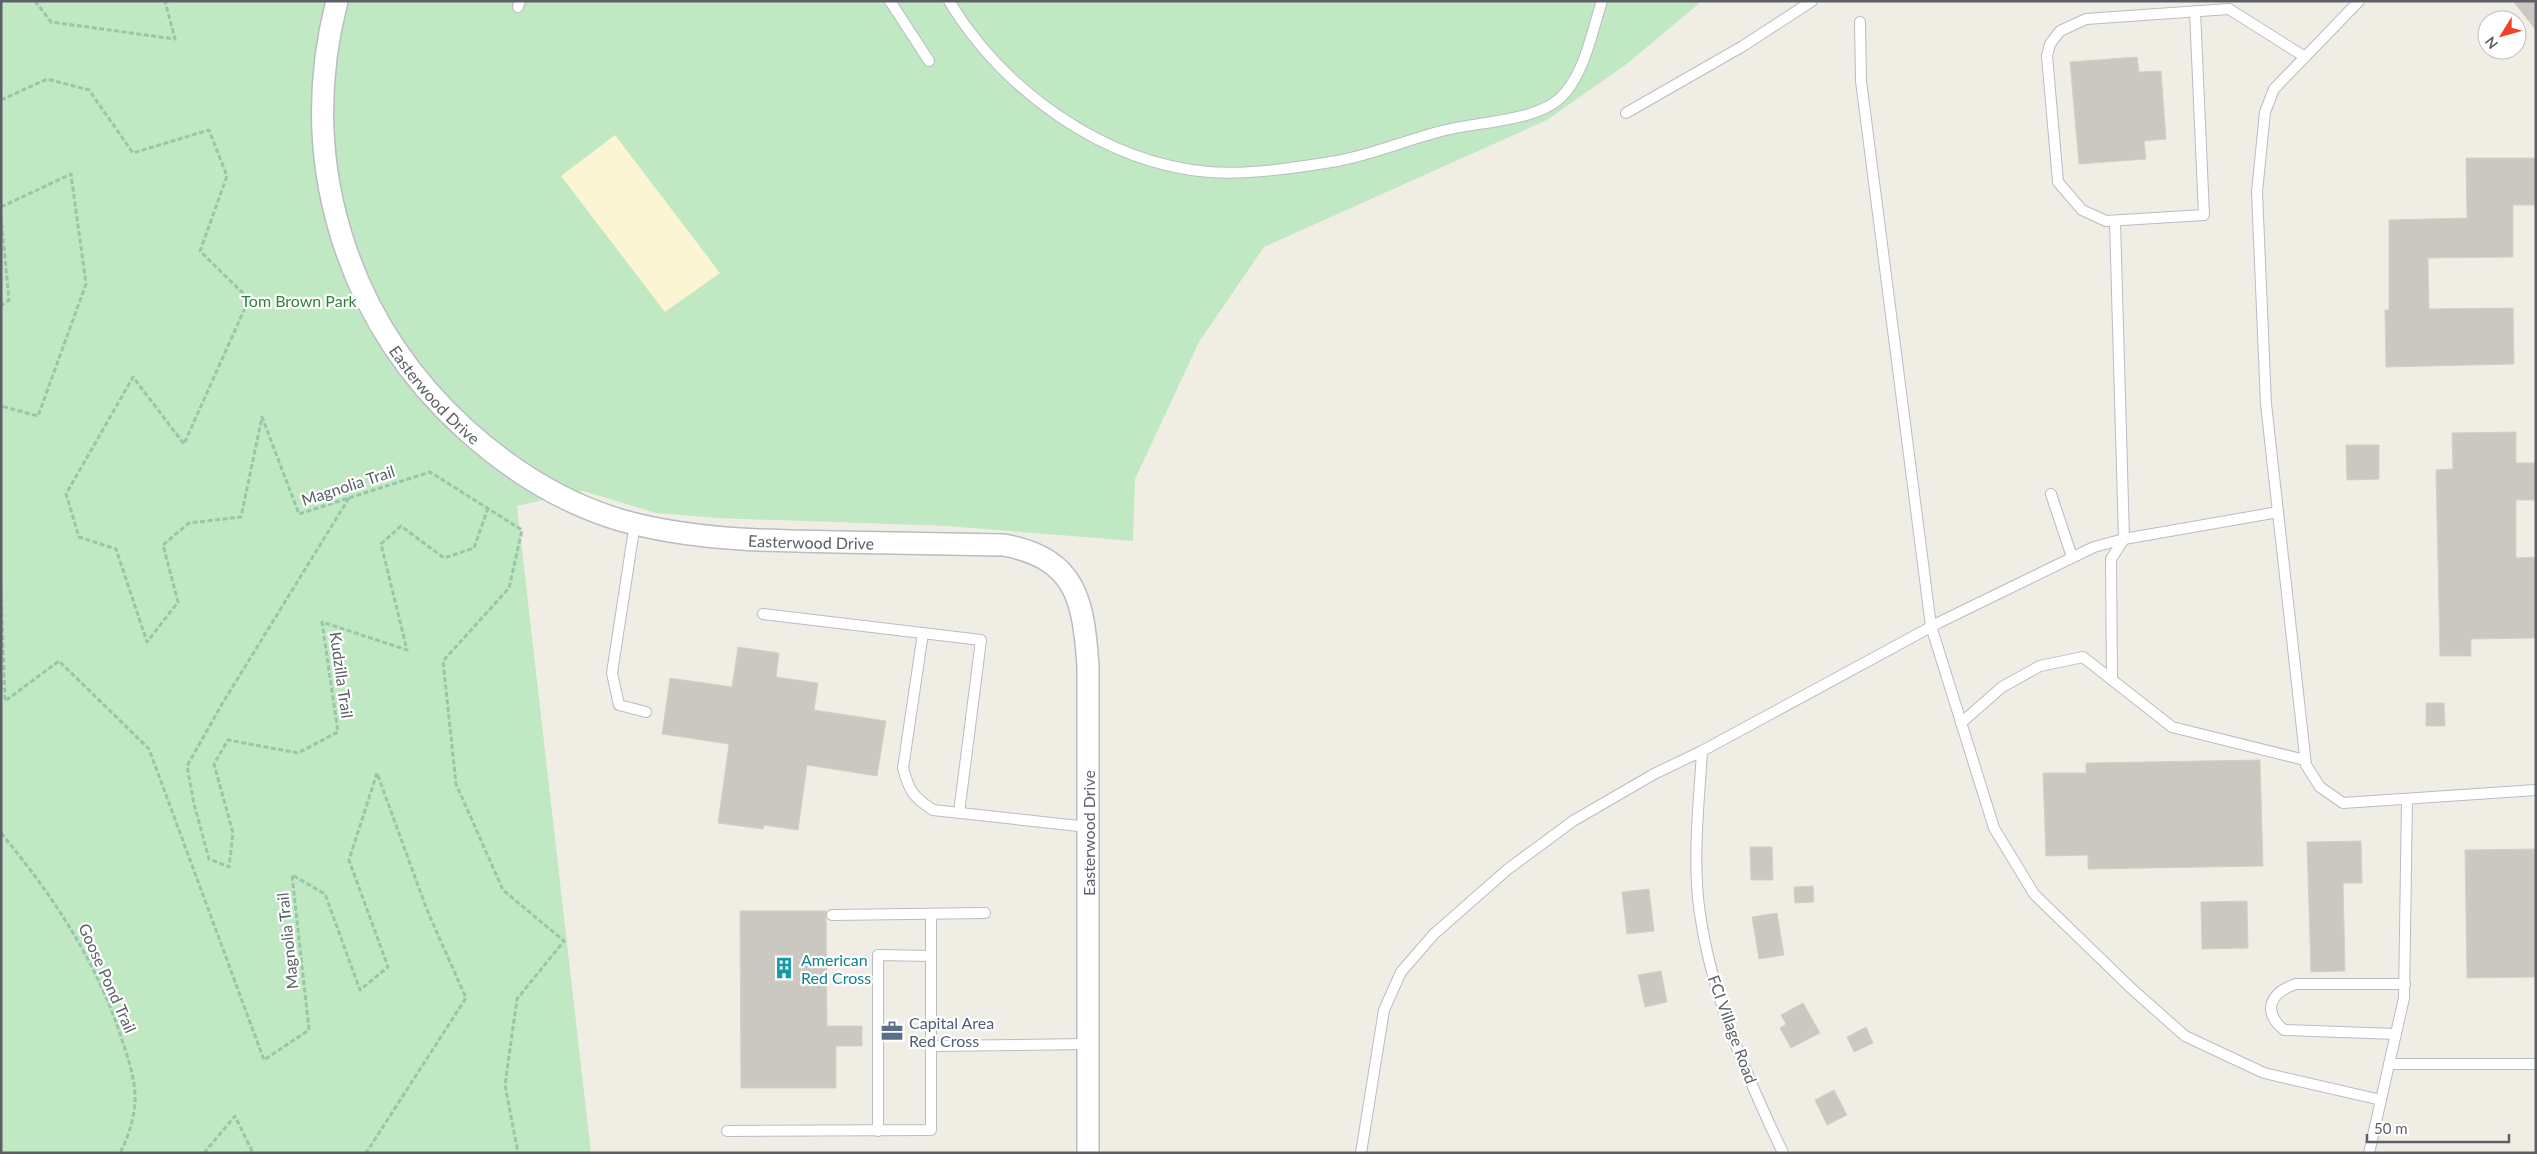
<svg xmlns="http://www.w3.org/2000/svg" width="2537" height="1154" font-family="Lato,sans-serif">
  <rect width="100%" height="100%" fill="#f0eee4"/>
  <path fill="#c0e8c2" d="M1,1h1701l-74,62 -81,57 -283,127 -65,95 -64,137 -2,62 -185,-15 -231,-8 -61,-5 -73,-22 -66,15 74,647h-590z"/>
  <path fill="#fcf5d3" d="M615,135l105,138 -55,39 -104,-136z"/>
  <g fill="#cbc8c1" stroke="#d5d0c2">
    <path d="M2513,1h23v29z"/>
    <path d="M2137,57l2,15 22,-1 5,68 -22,2 2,18 -67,5 -9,-102z"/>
    <path d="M2466,158h70v47h-23v52l-85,1 1,51 84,-1 1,56 -128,3 -1,-57h4v-90l78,-2z"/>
    <path d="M2516,432v31h20v37h-20v58l19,-1 1,81 -65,1v17h-31l-4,-186 17,-1 -1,-36z"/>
    <path d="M2346,445h33v34l-32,1z"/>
    <path d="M738,647l41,6 -3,24 42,6 -4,27 72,11 -9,55 -70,-11 -9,65 -34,-5 -1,4 -45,-6 11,-79 -67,-10 8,-56 62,9z"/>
    <path d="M2426,703h18l1,23h-19z"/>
    <path d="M2260,760l3,106 -175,3v-14l-42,1 -3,-83h43v-10z"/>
    <path d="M2361,841l1,42h-19l2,88 -34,1 -4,-130z"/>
    <path d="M1750,847h22l1,33h-22z"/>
    <path d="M2536,849v128l-69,1 -2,-128z"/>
    <path d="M1813,886l1,16 -19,1 -1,-16z"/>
    <path d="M1649,889l5,42 -27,3 -5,-42z"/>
    <path d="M2247,901l1,47 -46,1 -1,-47z"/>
    <path d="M740,911h86l1,115h35v20h-26v42h-95z"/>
    <path d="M1777,913l7,42 -25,4 -7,-42z"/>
    <path d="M1661,971l6,31 -22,5 -7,-32z"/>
    <path d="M1803,1003l17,30 -29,15 -11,-20 6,-4 -5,-9z"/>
    <path d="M1866,1027l7,16 -19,9 -7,-15z"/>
    <path d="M1834,1090l13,25 -20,10 -12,-25z"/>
  </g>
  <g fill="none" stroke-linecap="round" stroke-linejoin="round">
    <g stroke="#b9bcc1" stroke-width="12">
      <g id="service">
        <path d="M890,1l39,60"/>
        <path d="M949,1c54,89 154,162 260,171 38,3 85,-4 122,-10 40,-6 76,-23 115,-32 34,-9 95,-8 119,-37 21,-25 27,-62 37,-92"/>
        <path d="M2359,1l-85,88 -9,23 -8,80 9,212 40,361 14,22 23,16 193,-13"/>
        <path d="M518,7l2,-6"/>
        <path d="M2195,11l9,204 -98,6 -24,-11 -24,-28 -11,-126 3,-12 10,-13 26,-12 143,-10 76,48"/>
        <path d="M1860,22l1,59 70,545 63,202 40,66 98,95 53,47 79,37 117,27"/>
        <path d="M1626,113l117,-67 69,-45"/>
        <path d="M2051,494l21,63"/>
        <path d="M635,523l-23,150 7,32 27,7"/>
        <path d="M763,614l218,26 -22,173"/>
        <path d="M923,633l-20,135c6,23 10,29 30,42l155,17"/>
        <path d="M2112,680l-1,-121 13,-20 -9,-318"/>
        <path d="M1961,723l41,-36 38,-21 43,-9 89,70 133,33"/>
        <path d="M1702,751c-3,53 -10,109 -2,163 12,83 47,163 83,239"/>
        <path d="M832,915l153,-2"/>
        <path d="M2396,1034l-112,-4c-23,-19 -13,-38 12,-46h109"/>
        <path d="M931,1046l157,-2"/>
        <path d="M2389,1064h147"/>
        <path d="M727,1131l204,-1v-216"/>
        <path d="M878,1131v-176l53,1"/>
        <path d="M1361,1153l23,-143 17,-38 33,-38 74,-65 65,-48 81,-47 48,-23 238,-129 154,-75 30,-8 154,-27"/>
        <path d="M2369,1153l35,-155 3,-199"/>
      </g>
    </g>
    <g stroke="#b9bcc1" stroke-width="24">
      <g id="minor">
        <path id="s1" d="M337,1c-41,158 8,318 127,427 46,42 96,74 156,92 71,20 144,21 217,22 56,1 111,2 167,3 73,14 79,55 84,120v488"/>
      </g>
    </g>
    <g stroke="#97c7a8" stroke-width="3" stroke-dasharray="5 2.5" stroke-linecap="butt">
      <path d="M35,1l16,21 124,17 -10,-38"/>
      <path d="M1,100l46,-21 42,11 44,63 76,-23 18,46 -27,75 49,48 -65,145 -51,-67 -67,117 13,43 37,12 31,93 31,-40 -15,-57 26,-22 52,-6 21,-100 37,97 131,-42 92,58 -13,58 -66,73 13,123 47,106 61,51 -47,58 -12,86 13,68"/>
      <path d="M1,207l70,-33 15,110 -48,132 -37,-10"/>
      <path d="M1,216l8,84 -8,6"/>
      <path d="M349,498l-127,206 -35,62 7,38 15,55 20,8 4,-34 -19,-69 14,-24 70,13 40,-21 -16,-110 85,28 -26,-106 20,-18 43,32 30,-10 14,-40"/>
      <path d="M1,590l4,111 54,-40 90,88 115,311 45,-30 -17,-155 33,19 35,96 28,-23 -39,-107 28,-87 50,137 39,88 -100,155"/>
      <path d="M1,833c53,64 97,130 122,210 6,18 13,39 12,59 -1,17 -7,36 -15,51"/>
      <path d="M204,1153l31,-37 18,37"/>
    </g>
    <use href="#service" stroke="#fff" stroke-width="10"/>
    <use href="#minor" stroke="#fff" stroke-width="21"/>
  </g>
  <defs>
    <g id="building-bare" transform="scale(1.725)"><path d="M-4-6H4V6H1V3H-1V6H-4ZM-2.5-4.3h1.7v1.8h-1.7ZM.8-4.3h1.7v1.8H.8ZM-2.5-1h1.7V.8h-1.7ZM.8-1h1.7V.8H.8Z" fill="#0f9aa8" stroke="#fff" stroke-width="2.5" paint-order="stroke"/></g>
    <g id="office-bare" transform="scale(1.725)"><path d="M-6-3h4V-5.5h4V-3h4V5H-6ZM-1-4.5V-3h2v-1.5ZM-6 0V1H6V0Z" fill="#5c6f8a" stroke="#fff" stroke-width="2.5" paint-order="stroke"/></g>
  </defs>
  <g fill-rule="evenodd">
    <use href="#building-bare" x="784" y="968"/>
    <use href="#office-bare" x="892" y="1031"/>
  </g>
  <g text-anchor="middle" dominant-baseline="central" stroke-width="4.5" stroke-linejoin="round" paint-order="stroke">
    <g font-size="16" fill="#308238" stroke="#fff">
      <text x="299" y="300">Tom Brown Park</text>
    </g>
    <g font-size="16" fill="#5c6066" stroke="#fff">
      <text stroke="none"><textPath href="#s1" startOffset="424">Easterwood Drive</textPath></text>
      <text transform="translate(348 485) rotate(-18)">Magnolia Trail</text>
      <text stroke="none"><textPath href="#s1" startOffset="844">Easterwood Drive</textPath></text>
      <text transform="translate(342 675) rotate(82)">Kudzilla Trail</text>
      <text transform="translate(1088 833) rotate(-90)">Easterwood Drive</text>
      <text transform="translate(287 941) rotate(-96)">Magnolia Trail</text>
      <text transform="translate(108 978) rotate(66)">Goose Pond Trail</text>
      <text transform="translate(1733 1029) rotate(70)">FCI Village Road</text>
    </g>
    <g font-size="16" fill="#0d838f" stroke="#fff" text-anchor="start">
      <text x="801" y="959">American<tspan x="801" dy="18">Red Cross</tspan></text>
    </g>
    <g font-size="16" fill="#4e5e75" stroke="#fff" text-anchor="start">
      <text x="909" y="1022">Capital Area<tspan x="909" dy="18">Red Cross</tspan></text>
    </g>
  </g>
  <rect width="2537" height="1154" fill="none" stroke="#5c6066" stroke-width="5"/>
  <g transform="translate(2502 35) rotate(233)"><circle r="24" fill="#ffffff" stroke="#bebfc2"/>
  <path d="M0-4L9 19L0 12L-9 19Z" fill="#f24228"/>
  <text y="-8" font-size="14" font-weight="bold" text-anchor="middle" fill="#5c6066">N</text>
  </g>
  <path d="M2367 1134v8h142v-8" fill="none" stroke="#5c6066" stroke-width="2.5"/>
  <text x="2374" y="1134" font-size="15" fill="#5c6066" stroke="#ffffff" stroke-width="4" paint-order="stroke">50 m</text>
</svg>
